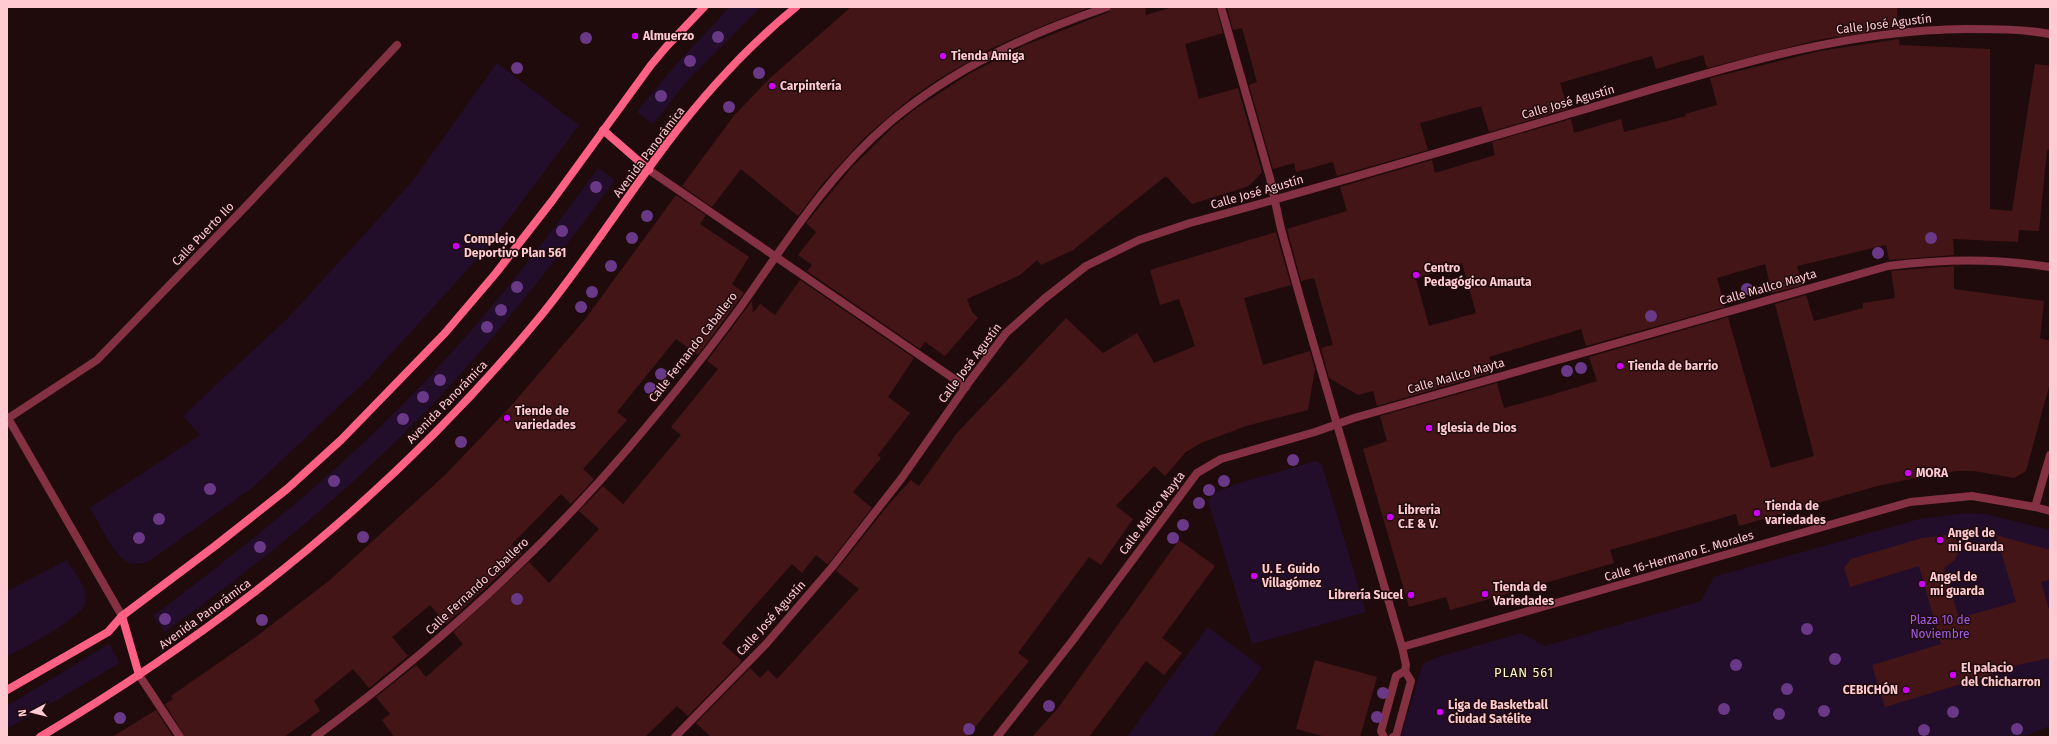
<svg xmlns="http://www.w3.org/2000/svg" width="2057" height="744" font-family="'Fira Sans',sans-serif">
  <rect width="100%" height="100%" fill="#200b0c"/>
  <g fill="#220d2b">
    <path d="M730,7h31l-74,74 -34,43 -16,-12 35,-43z"/>
    <path d="M497,63l82,62 -91,122 -120,132 -116,109 -104,74c-5,1 -11,2 -16,2 -17,-4 -33,-42 -42,-56l110,-73 -17,-19 106,-99 122,-134z"/>
    <path d="M598,168l17,12c-67,91 -136,180 -217,259 -72,71 -151,134 -233,193l-12,-16c80,-60 158,-122 230,-192 80,-78 150,-165 215,-256z"/>
    <path d="M1316,461l6,4 44,147 -114,32 -44,-143 6,-8 25,-10z"/>
    <path d="M1966,513l20,1 64,16v196l-28,11h-621l20,-68 3,-5 11,-6 86,-25 24,13 156,-45 13,-24 205,-58z"/>
    <path d="M67,560c6,11 21,28 19,41 -2,17 -64,47 -79,56v-66z"/>
    <path d="M1208,627l54,41 -50,69h-85z"/>
    <path d="M109,644l11,19 -113,66v-23z"/>
  </g>
  <g fill="#431517" fill-rule="evenodd">
    <path d="M851,7h240l-44,17 -57,25 -53,31 -26,18 -47,40 -40,44 -26,34 -57,-47 -29,38 -30,-21 51,-69 36,-38z"/>
    <path d="M1112,7h33l1,8 27,-8h43l7,26 -38,11 14,55 39,-11 24,84 -13,14 -57,18 -26,-28 -93,74 -32,15 -4,-5 -17,15 -53,24 5,13 6,6 -33,38 -20,-14 -5,7 -113,-78 5,-6 -14,-10 18,-23 -10,-9 46,-56 42,-41 24,-19 51,-33 54,-28 86,-34z"/>
    <path d="M1227,7h670l1,21 -81,12 -110,28 -4,-13 -47,14 -4,-13 -92,27 8,26 -79,23 -8,-26 -61,17 8,27 -91,26 -4,-14 -37,10 -2,-9 -21,6 -24,-84 8,-3 -15,-54 -9,2z"/>
    <path d="M1899,39l1,6 90,4v160l22,2 23,-147 15,2v84h-3l-8,81 -20,-1 -1,12 -65,-3 1,16 -65,5 -3,-15 -89,21 6,19 -31,8 -7,-29 -48,14 8,29 -139,39 -5,-17 -92,28 5,15 -117,34 -4,-15 -15,4 -29,-17 -8,-30 12,-3 -11,-39 -8,-28 -13,3 -14,-52 60,-18 -7,-24 92,-27 3,13 60,-18 -3,-13 79,-23 3,14 47,-14 3,13 62,-16 -1,-2 32,-9 -7,-27 110,-27zM1462,263l14,50 -47,13 -13,-47z"/>
    <path d="M676,195l30,20 -6,9 49,33 -17,27 12,9 -46,62 -22,-16 -59,73 10,8 -44,49 11,10 -7,8 -16,17 -10,-10 -49,50 10,10 -76,70 -16,-19 -38,32 16,19 -39,32 -16,-19 -39,32 6,10 -36,26h-99l-20,-33 8,-5 -2,-3 82,-57 77,-59 115,-105 66,-69 75,-88z"/>
    <path d="M1276,232l15,53 -47,13 19,67 47,-14 5,18 -7,41 -62,16 -45,17 -15,9 -21,24 -11,-10 -38,40 17,13 -32,46 -12,-8 -71,96 11,8 -62,76h-256l-15,-14 54,-55 10,10 8,-8 9,9 82,-90 -23,-18 53,-67 22,-24 8,6 38,-53 109,-115 37,35 34,-20 17,30 41,-17 -16,-47 -19,6 -10,-35z"/>
    <path d="M1954,266v23l90,12 -4,37 10,3v42l-24,88 -12,7 -40,-7h-16l-33,5 -48,10 -138,40 -3,-12 -126,36 4,13 -142,41 -22,6 -4,-13 -37,10 -46,-158 24,-8 -7,-25 117,-33 7,25 47,-13 46,-14 -8,-24 139,-40 43,151 43,-12 -39,-152 31,-9 8,26 49,-13v-5l32,-5 -4,-27z"/>
    <path d="M800,280l114,78 -26,39 22,16 -32,42 3,3 -28,34 19,16 -43,55 -2,1 -11,-9 -14,18 -10,-9 -70,79 20,18 -54,55 -11,-10 -32,31h-251l-12,-17 8,-6 -14,-17 40,-32 10,12 37,-33 -10,-12 76,-70 20,21 50,-54 -20,-18 24,-25 20,18 58,-69 -10,-8 47,-58 -11,-8 45,-60 1,12 7,-9 15,11z"/>
    <path d="M1955,534l4,16 -4,10 -11,8 15,50 57,-16 -20,-67 54,15v30l-9,2 9,31v45l-58,13 2,3 -109,33 -13,-42 69,-21 -22,-78 -69,21 -6,-19 7,-9 71,-21z"/>
    <path d="M1179,540l36,26 -53,72 20,15 -18,22 -18,-14 -57,76h-57l26,-29z"/>
    <path d="M1315,660l62,17 -17,60h-34l-30,-8z"/>
    <path d="M156,710l17,27h-61z"/>
  </g>
  <g fill="none" stroke-linecap="round" stroke-linejoin="round">
    <g stroke="#843143" stroke-width="8">
      <path d="M1384,737l-3,-6 15,-55 9,-5"/>
      <path d="M1393,737l3,-1 15,-55 -6,-10 1,-6 -4,-18"/>
    </g>
    <g stroke="#843143" stroke-width="8">
      <path d="M1221,7l49,171 11,51 20,72 101,346 508,-145 62,-6 63,11 15,4"/>
      <path d="M649,170l317,217"/>
      <path d="M8,418l114,198"/>
      <path d="M7,419l90,-59 152,-157 148,-158"/>
      <path d="M2035,507l15,-52"/>
      <path d="M139,675l41,62"/>
      <path d="M315,737c113,-84 219,-178 311,-286 40,-47 79,-95 116,-146 45,-64 87,-131 148,-183 64,-54 138,-88 217,-115"/>
      <path d="M675,737l91,-93 67,-78 68,-87 68,-97 37,-49 38,-34 42,-33 53,-26 51,-17c130,-35 260,-74 389,-112 127,-37 254,-81 387,-82 28,0 57,0 84,5"/>
      <path d="M997,737l76,-97 124,-167 24,-14 94,-27 39,-14 534,-152c58,-7 104,-8 162,1"/>
    </g>
    <g stroke="#ff6185" stroke-width="8">
      <path d="M603,130l46,40"/>
      <path d="M122,616l17,59"/>
      <path d="M7,690l101,-58 14,-16 93,-70 72,-57 54,-49 104,-107 51,-60 56,-72 99,-136 16,-19 37,-39"/>
      <path d="M40,737c190,-113 358,-248 499,-419 46,-56 85,-118 129,-176 38,-50 80,-96 128,-135"/>
    </g>
  </g>
  <g fill="#693887">
    <circle cx="718" cy="37" r="6"/>
    <circle cx="586" cy="38" r="6"/>
    <circle cx="690" cy="61" r="6"/>
    <circle cx="517" cy="68" r="6"/>
    <circle cx="759" cy="73" r="6"/>
    <circle cx="661" cy="96" r="6"/>
    <circle cx="729" cy="107" r="6"/>
    <circle cx="596" cy="187" r="6"/>
    <circle cx="647" cy="216" r="6"/>
    <circle cx="562" cy="231" r="6"/>
    <circle cx="632" cy="238" r="6"/>
    <circle cx="1931" cy="238" r="6"/>
    <circle cx="1878" cy="253" r="6"/>
    <circle cx="611" cy="266" r="6"/>
    <circle cx="517" cy="287" r="6"/>
    <circle cx="1747" cy="289" r="6"/>
    <circle cx="592" cy="292" r="6"/>
    <circle cx="581" cy="307" r="6"/>
    <circle cx="501" cy="310" r="6"/>
    <circle cx="1651" cy="316" r="6"/>
    <circle cx="487" cy="327" r="6"/>
    <circle cx="1581" cy="368" r="6"/>
    <circle cx="1567" cy="371" r="6"/>
    <circle cx="661" cy="374" r="6"/>
    <circle cx="440" cy="380" r="6"/>
    <circle cx="650" cy="388" r="6"/>
    <circle cx="423" cy="397" r="6"/>
    <circle cx="403" cy="419" r="6"/>
    <circle cx="461" cy="442" r="6"/>
    <circle cx="1293" cy="460" r="6"/>
    <circle cx="334" cy="481" r="6"/>
    <circle cx="1224" cy="481" r="6"/>
    <circle cx="210" cy="489" r="6"/>
    <circle cx="1209" cy="490" r="6"/>
    <circle cx="1199" cy="503" r="6"/>
    <circle cx="159" cy="519" r="6"/>
    <circle cx="1183" cy="525" r="6"/>
    <circle cx="363" cy="537" r="6"/>
    <circle cx="139" cy="538" r="6"/>
    <circle cx="1173" cy="538" r="6"/>
    <circle cx="260" cy="547" r="6"/>
    <circle cx="517" cy="599" r="6"/>
    <circle cx="165" cy="619" r="6"/>
    <circle cx="262" cy="620" r="6"/>
    <circle cx="1807" cy="629" r="6"/>
    <circle cx="1835" cy="659" r="6"/>
    <circle cx="1736" cy="665" r="6"/>
    <circle cx="1787" cy="689" r="6"/>
    <circle cx="1383" cy="693" r="6"/>
    <circle cx="1049" cy="706" r="6"/>
    <circle cx="1724" cy="709" r="6"/>
    <circle cx="1824" cy="711" r="6"/>
    <circle cx="1953" cy="712" r="6"/>
    <circle cx="1779" cy="714" r="6"/>
    <circle cx="1377" cy="717" r="6"/>
    <circle cx="120" cy="718" r="6"/>
    <circle cx="969" cy="729" r="6"/>
    <circle cx="2017" cy="729" r="6"/>
    <circle cx="1924" cy="730" r="6"/>
  </g>
  <g fill="#cf00f5" stroke="#200b0c" stroke-width="1.5">
    <circle cx="635" cy="36" r="4"/>
    <circle cx="943" cy="56" r="4"/>
    <circle cx="772" cy="86" r="4"/>
    <circle cx="456" cy="246" r="4"/>
    <circle cx="1416" cy="275" r="4"/>
    <circle cx="1620" cy="366" r="4"/>
    <circle cx="507" cy="418" r="4"/>
    <circle cx="1429" cy="428" r="4"/>
    <circle cx="1908" cy="473" r="4"/>
    <circle cx="1757" cy="513" r="4"/>
    <circle cx="1390" cy="517" r="4"/>
    <circle cx="1940" cy="540" r="4"/>
    <circle cx="1254" cy="576" r="4"/>
    <circle cx="1922" cy="584" r="4"/>
    <circle cx="1485" cy="594" r="4"/>
    <circle cx="1411" cy="595" r="4"/>
    <circle cx="1953" cy="675" r="4"/>
    <circle cx="1906" cy="690" r="4"/>
    <circle cx="1440" cy="712" r="4"/>
  </g>
  <g text-anchor="middle" dominant-baseline="central" stroke-width="3" stroke-linejoin="round" paint-order="stroke">
    <g font-size="12" fill="#ffcad1" stroke="#200b0c">
      <text transform="translate(1884 24) rotate(-7)">Calle José Agustín</text>
      <text transform="translate(1568 102) rotate(-16)">Calle José Agustín</text>
      <text transform="translate(649 152) rotate(-53)">Avenida Panorámica</text>
      <text transform="translate(1257 192) rotate(-16)">Calle José Agustín</text>
      <text transform="translate(203 234) rotate(-46)">Calle Puerto Ilo</text>
      <text transform="translate(1768 287) rotate(-16)">Calle Mallco Mayta</text>
      <text transform="translate(693 347) rotate(-52)">Calle Fernando Caballero</text>
      <text transform="translate(970 363) rotate(-53)">Calle José Agustín</text>
      <text transform="translate(1456 376) rotate(-16)">Calle Mallco Mayta</text>
      <text transform="translate(447 402) rotate(-46)">Avenida Panorámica</text>
      <text transform="translate(1152 513) rotate(-53)">Calle Mallco Mayta</text>
      <text transform="translate(1679 556) rotate(-16)">Calle 16-Hermano E. Morales</text>
      <text transform="translate(477 586) rotate(-43)">Calle Fernando Caballero</text>
      <text transform="translate(205 614) rotate(-36)">Avenida Panorámica</text>
      <text transform="translate(771 618) rotate(-48)">Calle José Agustín</text>
    </g>
    <g font-size="12" font-weight="bold" fill="#ffcad1" stroke="#200b0c" text-anchor="start">
      <text x="643" y="36">Almuerzo</text>
      <text x="951" y="56">Tienda Amiga</text>
      <text x="780" y="86">Carpintería</text>
      <text x="464" y="239">Complejo<tspan x="464" dy="14">Deportivo Plan 561</tspan></text>
      <text x="1424" y="268">Centro<tspan x="1424" dy="14">Pedagógico Amauta</tspan></text>
      <text x="1628" y="366">Tienda de barrio</text>
      <text x="515" y="411">Tiende de<tspan x="515" dy="14">variedades</tspan></text>
      <text x="1437" y="428">Iglesia de Dios</text>
      <text x="1916" y="473">MORA</text>
      <text x="1765" y="506">Tienda de<tspan x="1765" dy="14">variedades</tspan></text>
      <text x="1398" y="510">Libreria<tspan x="1398" dy="14">C.E &amp; V.</tspan></text>
      <text x="1948" y="533">Angel de<tspan x="1948" dy="14">mi Guarda</tspan></text>
      <text x="1262" y="569">U. E. Guido<tspan x="1262" dy="14">Villagómez</tspan></text>
      <text x="1930" y="577">Angel de<tspan x="1930" dy="14">mi guarda</tspan></text>
      <text x="1493" y="587">Tienda de<tspan x="1493" dy="14">Variedades</tspan></text>
      <text x="1403" y="595" text-anchor="end">Librería Sucel</text>
      <text x="1961" y="668">El palacio<tspan x="1961" dy="14">del Chicharron</tspan></text>
      <text x="1898" y="690" text-anchor="end">CEBICHÓN</text>
      <text x="1448" y="705">Liga de Basketball<tspan x="1448" dy="14">Ciudad Satélite</tspan></text>
    </g>
    <g font-size="12" fill="#a45dec" stroke="#200b0c">
      <text x="1940" y="620">Plaza 10 de<tspan x="1940" dy="14">Noviembre</tspan></text>
    </g>
    <g font-size="13" letter-spacing="1" fill="#f9ffcc" stroke="#200b0c">
      <text x="1524" y="672">PLAN 561</text>
    </g>
  </g>
  <rect width="2057" height="744" fill="none" stroke="#ffcad1" stroke-width="16"/>
  <g transform="translate(32 712) rotate(263)" stroke="#200b0c" stroke-width="3" paint-order="stroke">
  <path d="M0-3L7 15L0 10L-7 15Z" fill="#ffcad1"/>
  <text y="-6" font-size="11" font-weight="bold" text-anchor="middle" fill="#ffcad1">N</text>
  </g>
</svg>
